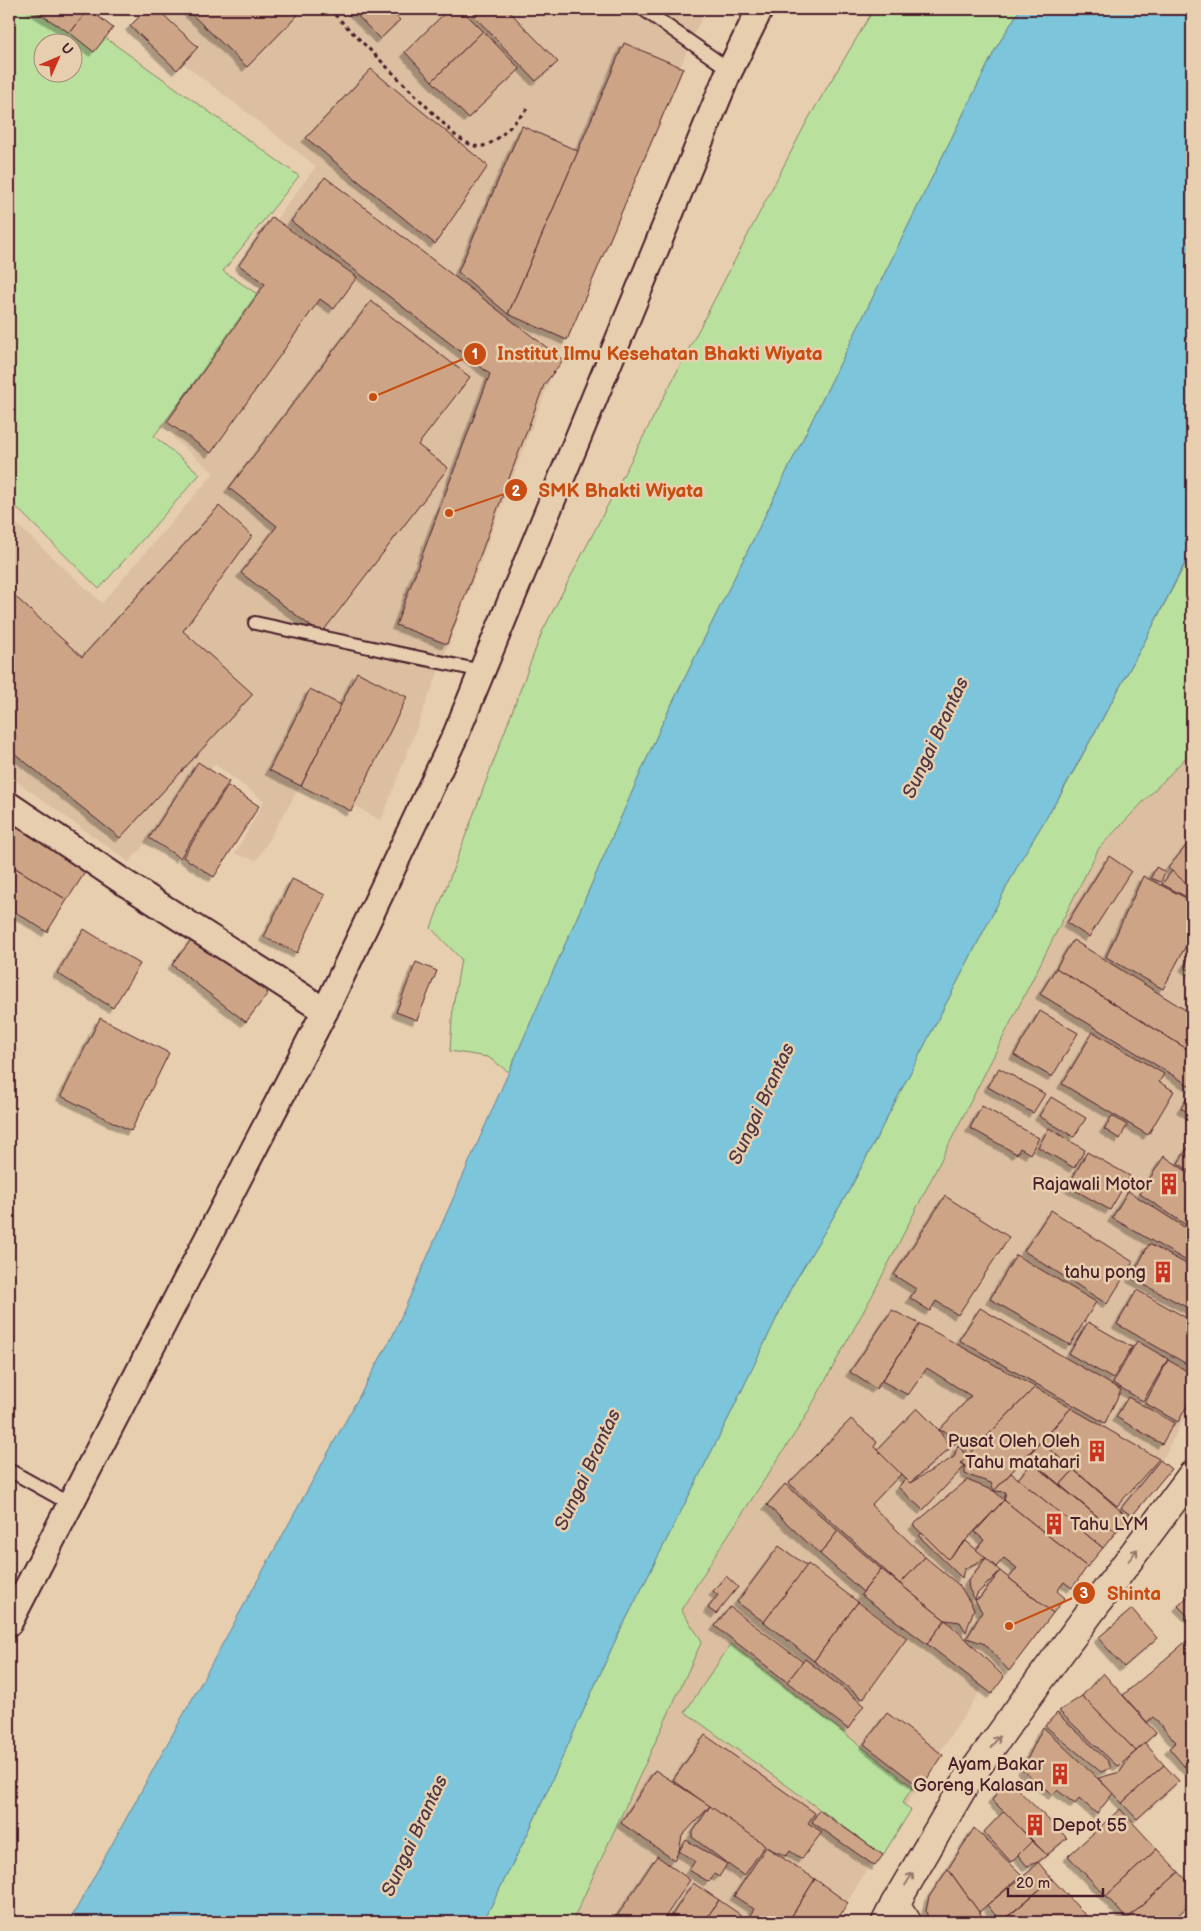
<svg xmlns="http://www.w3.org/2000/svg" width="1201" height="1931" font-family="'Balsamiq Sans',sans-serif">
  <defs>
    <filter id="shadow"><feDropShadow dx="-4.5" dy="4.5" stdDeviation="0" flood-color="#0004"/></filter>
  </defs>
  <rect width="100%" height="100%" fill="#e7ceaf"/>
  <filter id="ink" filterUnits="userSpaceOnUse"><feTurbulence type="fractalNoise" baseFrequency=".02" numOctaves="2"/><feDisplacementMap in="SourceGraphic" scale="10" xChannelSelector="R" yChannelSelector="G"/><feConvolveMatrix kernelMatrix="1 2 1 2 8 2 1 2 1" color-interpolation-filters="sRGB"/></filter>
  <g filter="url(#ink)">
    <g fill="#dcbfa1">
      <path d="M157,9h552l-12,18 -138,329 -178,465 -75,-45 -49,84 -22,-6 29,-53 -49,-37 -86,98 -120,-86v-259l93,86 112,-130 -41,-35 100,-140 -35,-27 78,-105 -178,-138z"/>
      <path d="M1192,751v652l-32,61 -169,211 -69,104 -87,143h-263l129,-281 -21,-31 41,-64 82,-125 69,-125 227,-448z"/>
    </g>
    <g fill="#b9e19d" stroke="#828064" fill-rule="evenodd">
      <path d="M9,9h56l234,167 -76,95 37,25 -106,140 46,38 -101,115 -90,-89zM42,42h30v30h-30z"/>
      <path d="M874,9h146l-24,39 -334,676 -153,348 -21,-15 -38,-6 3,-45 8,-47 -30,-31 111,-296 265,-511z"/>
      <path d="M1192,551v200l-93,97 -227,448 -69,125 -82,125 -40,64 21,31 -130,281h-89l46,-91 86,-190 114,-224 62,-129 59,-99 170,-328 44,-72 80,-146z"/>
      <path d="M731,1644l182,143 -11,16 9,7 -28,45 -198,-143z"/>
    </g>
    <path fill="#7bc5db" stroke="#678395" d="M1020,9h172v540l-48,94 -85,154 -39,64 -170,328 -59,99 -62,129 -114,224 -86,190 -46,91h-414l324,-587 269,-611 334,-676z"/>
    <g fill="#cda586" stroke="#4a1f2b" filter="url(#shadow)">
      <path d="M32,9h57l-19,24z"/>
      <path d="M89,9l24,19 -19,24 -24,-19z"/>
      <path d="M147,9h10l41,38 -21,23 -47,-44z"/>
      <path d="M186,9h105l7,6 -51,52z"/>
      <path d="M351,9h38l11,11 -20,19z"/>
      <path d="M449,9h12l22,22 -51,50 -27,-29z"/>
      <path d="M479,9h28l51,53 -22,19 -63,-66z"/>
      <path d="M483,31l37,38 -52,49 -36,-37z"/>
      <path d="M624,43l59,25 -116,272 -59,-26z"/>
      <path d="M371,69l117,97 -53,78 -129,-106z"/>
      <path d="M522,126l56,25 -70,163 -50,-42z"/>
      <path d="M325,177l238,183 -19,25 -97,259 -51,-19 94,-251 -199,-153z"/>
      <path d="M272,217l85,60 -23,32 -14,-10 -109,154 -44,-31 98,-138 -26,-19z"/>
      <path d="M371,301l99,76 -52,68 30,23 -127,166 -80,-61 36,-47 -48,-38z"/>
      <path d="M219,506l33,30 -69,95 70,63 -133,144 -111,-89v-158l73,66z"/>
      <path d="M357,672l50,25 -56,114 -50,-25z"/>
      <path d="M310,689l31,16 -40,81 -32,-16z"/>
      <path d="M198,762l31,20 -49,76 -31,-20z"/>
      <path d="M228,786l31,20 -45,71 -31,-20z"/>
      <path d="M9,823l77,48 -19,29 -58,-36z"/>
      <path d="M1190,841l2,2v45l-24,-20z"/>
      <path d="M1109,856l22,15 -42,66 -22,-14z"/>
      <path d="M9,864l58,36 -20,32 -38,-24z"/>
      <path d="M1156,867l9,5 -4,10 -10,-4z"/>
      <path d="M1172,871l20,17v12l-30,-16z"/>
      <path d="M1143,876l49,25v33l-29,55 -57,-32z"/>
      <path d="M292,879l33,16 -28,58 -33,-16z"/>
      <path d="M84,929l56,35 -27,44 -56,-35z"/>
      <path d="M194,936l74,57 -22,29 -74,-57z"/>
      <path d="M1073,940l119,74v38l-136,-84z"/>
      <path d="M1192,955v17l-8,-6z"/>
      <path d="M416,962l21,9 -20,49 -21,-8z"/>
      <path d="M1056,968l136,84v35l-152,-93z"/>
      <path d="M1040,1011l38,22 -26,44 -38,-22z"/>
      <path d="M100,1018l69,35 -38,78 -70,-35z"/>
      <path d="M1093,1032l71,42 -5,8 15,9 -26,44 -86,-51z"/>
      <path d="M999,1068l46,26 -12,19 -45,-26z"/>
      <path d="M1191,1093h1v22l-11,-7z"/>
      <path d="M1051,1097l35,21 -12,19 -35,-21z"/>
      <path d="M982,1106l57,32 -9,16 -10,-6 -3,6 -47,-26z"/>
      <path d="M1112,1116l15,9 -7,14 -16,-10z"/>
      <path d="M1049,1128l36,22 -11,18 -36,-21z"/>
      <path d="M1192,1142v31l-14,-10z"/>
      <path d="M1087,1152l43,24 -20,34 -42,-24z"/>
      <path d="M1164,1156l28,19v54l-52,-35z"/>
      <path d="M1128,1191l64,41v32l-80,-46z"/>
      <path d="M945,1196l64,41 -51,78 -22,-14 -6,10 -20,-13 6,-9 -22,-14z"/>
      <path d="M1051,1210l82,52 -26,42 -83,-53z"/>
      <path d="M1149,1244l43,23v43l-61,-32z"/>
      <path d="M1016,1255l80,47 -26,43 -80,-46z"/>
      <path d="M1137,1290l55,31v46l-75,-43z"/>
      <path d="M980,1308l141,82 -16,33 -146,-83z"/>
      <path d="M892,1310l28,14 -44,65 -26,-17z"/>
      <path d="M1088,1322l44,25 -19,32 -44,-25z"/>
      <path d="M920,1324l115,63 -68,70 -3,-19 -25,-8 32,-34 -44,-28 -19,27 -26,-14z"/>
      <path d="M1137,1341l31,18 -25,42 -30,-18z"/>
      <path d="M1168,1360l24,14v23l-14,25 -33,-19z"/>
      <path d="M1035,1387l36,21 -77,83 -3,-8 -26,-9v-8l-4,-3z"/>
      <path d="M1128,1397l46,26 -12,21 -46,-27z"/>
      <path d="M917,1408l22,22 9,15 10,-4 -48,42 -33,-33z"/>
      <path d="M1071,1408l88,51 -42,47 -76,-64z"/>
      <path d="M851,1419l26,23 -3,5 27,27 -30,31 54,52 -25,27 -111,-101z"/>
      <path d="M1041,1442l33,28 -14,15 -34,-28z"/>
      <path d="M958,1445l9,12 -6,6 4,3 -42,44 -25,-23 8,-8 4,4 44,-26z"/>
      <path d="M1160,1460l11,9 -39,47 -11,-8z"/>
      <path d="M1032,1463l84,69 -13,16 -85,-69z"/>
      <path d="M1074,1470l55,48 -13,14 -56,-47z"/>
      <path d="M1011,1473l92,75 -16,19 -83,-67 2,-8 -12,-1z"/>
      <path d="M967,1480l27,11 10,9 -56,59 -35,-34z"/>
      <path d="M785,1484l53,47 -18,23 -53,-49z"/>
      <path d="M1004,1500l83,67 -15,21 -8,-6 -7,9 8,7 -12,15 -44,-35 8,-10 -13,-10 -8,9 -20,-17 8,-10 -9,-8z"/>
      <path d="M838,1531l43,38 -18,23 -43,-38z"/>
      <path d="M922,1533l26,26 18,-18 20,17 -22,11 -2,9 -43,-42z"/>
      <path d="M779,1546l28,20 -43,56 -27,-20z"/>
      <path d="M925,1557l35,29 14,23 -8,23 -6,-10 -15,-2 -45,-36z"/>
      <path d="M986,1558l14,13 -23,23 -2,6 -6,-11 -1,-8z"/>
      <path d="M808,1564l50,38 -44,59 -50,-39z"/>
      <path d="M881,1569l64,51 -18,24 -66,-49z"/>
      <path d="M1000,1571l53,42 -44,58 -24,-27 -18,-6 15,-26 -7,-12 5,-2z"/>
      <path d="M726,1576l12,11 -22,27 -8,-6 10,-13 -5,-4z"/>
      <path d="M1192,1593v27l-14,-14z"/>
      <path d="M858,1602l49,36 -44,61 -49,-38z"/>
      <path d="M730,1607l73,55 -16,20 -72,-56z"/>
      <path d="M1132,1609l25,29 -33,29 -26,-29z"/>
      <path d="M945,1620l21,19 38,38 -12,17 -65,-50z"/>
      <path d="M1190,1638l2,3v118l-8,7 -15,-18 7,-6 -23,-25 -6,5 -24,-27z"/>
      <path d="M805,1659l59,46 -16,24 -61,-47z"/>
      <path d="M1103,1673l53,60 -20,18 -54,-55z"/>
      <path d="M1082,1696l54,55 -17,15 -3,-1 -57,-54z"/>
      <path d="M887,1713l56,42 -22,33 -57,-44z"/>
      <path d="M1057,1713l51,48 3,7 -10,4 -56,-46z"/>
      <path d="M1043,1727l70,66 -16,21 -18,-16 -4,6 -18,-14 -4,5 -31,-25z"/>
      <path d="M705,1735l110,78 -7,10 14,9 -20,27 -12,-8 -4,5 -20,-9 -93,-67z"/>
      <path d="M1145,1743l19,22 -42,38 -24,-25 22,-6 10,-15z"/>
      <path d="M1192,1759v15l-8,-8z"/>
      <path d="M1164,1765l15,16 -42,38 -15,-16z"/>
      <path d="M655,1770l55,36 -28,30 -3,15 -5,9 -53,-37z"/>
      <path d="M1007,1779l60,59 -20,17 -55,-55z"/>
      <path d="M710,1806l55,39 -21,31 -52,-39 1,-5z"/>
      <path d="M1120,1809l37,40 -51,47 -38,-40z"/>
      <path d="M819,1810l64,45 -8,11 -63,-44z"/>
      <path d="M1004,1811l28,30 -21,21 -27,-30z"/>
      <path d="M974,1828l48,47 -43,37 -31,-43z"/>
      <path d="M686,1840l41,24 -8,13 -5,-3 -5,8 -20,-12 6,-9 -16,-10z"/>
      <path d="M1032,1841l15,14 -9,7 -11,4 -9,-11z"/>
      <path d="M766,1847l49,32 -27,43h-28l-10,-7 4,-6 -20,-13z"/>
      <path d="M1157,1849l22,23 -52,47 -21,-23z"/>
      <path d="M657,1856l33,24 -28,42h-49z"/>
      <path d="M1038,1862l14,17 -51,43 -14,-17 44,-35z"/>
      <path d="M948,1869l31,43 8,10h-55l-4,-4 -2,-7 3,-14z"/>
      <path d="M1179,1872l13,14v16l-21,20h-40l-4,-3z"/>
      <path d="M815,1879l33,24 -12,19h-48z"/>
      <path d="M1052,1879l40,43h-90z"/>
      <path d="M693,1883l26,17 -15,22h-21l-11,-7z"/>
      <path d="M719,1900l32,22h-47z"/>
    </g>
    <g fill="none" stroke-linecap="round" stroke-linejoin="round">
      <g stroke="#4a1f2b" stroke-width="16">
        <g id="service">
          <path d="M643,9l87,61"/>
          <path d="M255,623l227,48"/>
          <path d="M9,1470l61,34"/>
        </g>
      </g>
      <g stroke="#4a1f2b" stroke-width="29">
        <g id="minor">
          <path d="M9,805l116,78 200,128"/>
          <path d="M9,1623l316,-612 131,-277 271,-658 33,-67"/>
        </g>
      </g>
      <g stroke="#4a1f2b" stroke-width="31">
        <path id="tertiary" d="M895,1904l12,18"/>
      </g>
      <g stroke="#4a1f2b" stroke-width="31">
        <path id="secondary" d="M886,1922l9,-18 71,-122 73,-101 153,-206"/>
      </g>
      <path stroke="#4a1f2b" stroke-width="3" stroke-dasharray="4 4" stroke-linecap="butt" d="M329,9l128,128c6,3 12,8 18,9 17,5 41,-26 52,-37"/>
      <use href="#service" stroke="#e7ceaf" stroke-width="12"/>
      <use href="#minor" stroke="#e7ceaf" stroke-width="25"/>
      <use href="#tertiary" stroke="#e7ceaf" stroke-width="28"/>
      <use href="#secondary" stroke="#e7ceaf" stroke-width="28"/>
    </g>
    <defs><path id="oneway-shaft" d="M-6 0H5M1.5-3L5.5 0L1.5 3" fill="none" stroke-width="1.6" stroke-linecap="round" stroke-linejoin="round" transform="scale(1.25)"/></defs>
    <g stroke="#98766d">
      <use href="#oneway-shaft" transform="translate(1133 1555) rotate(-53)"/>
      <use href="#oneway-shaft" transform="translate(995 1742) rotate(-54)"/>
      <use href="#oneway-shaft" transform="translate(909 1879) rotate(-59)"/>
    </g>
  </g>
  <defs>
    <g id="building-bare" transform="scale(1.725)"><path d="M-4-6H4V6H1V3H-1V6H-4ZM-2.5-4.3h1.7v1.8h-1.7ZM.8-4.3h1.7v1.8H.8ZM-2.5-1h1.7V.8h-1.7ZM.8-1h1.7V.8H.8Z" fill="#c8321e" stroke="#e7ceaf" stroke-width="2.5" paint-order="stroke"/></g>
  </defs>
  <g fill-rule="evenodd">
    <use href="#building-bare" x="1169" y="1184"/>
    <use href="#building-bare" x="1163" y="1272"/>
    <use href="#building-bare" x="1097" y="1451"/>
    <use href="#building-bare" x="1054" y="1524"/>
    <use href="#building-bare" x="1060" y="1774"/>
    <use href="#building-bare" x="1035" y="1825"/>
  </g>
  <g text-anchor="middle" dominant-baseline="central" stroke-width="5" stroke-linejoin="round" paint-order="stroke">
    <g font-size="18" fill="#4a1f2b" stroke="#e7ceaf" text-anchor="end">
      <text x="1152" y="1184">Rajawali Motor</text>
      <text x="1146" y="1272">tahu pong</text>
      <text x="1080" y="1441">Pusat Oleh Oleh<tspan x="1080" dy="21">Tahu matahari</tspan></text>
      <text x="1070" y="1524" text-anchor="start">Tahu LYM</text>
      <text x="1044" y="1764">Ayam Bakar<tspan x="1044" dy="21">Goreng Kalasan</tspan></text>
      <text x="1052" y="1825" text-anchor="start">Depot 55</text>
    </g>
    <g font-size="19" font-style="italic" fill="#513845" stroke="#e7ceaf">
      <text transform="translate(936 738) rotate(-65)">Sungai Brantas</text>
      <text transform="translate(762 1104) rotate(-65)">Sungai Brantas</text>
      <text transform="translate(588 1470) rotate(-65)">Sungai Brantas</text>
      <text transform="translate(415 1836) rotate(-65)">Sungai Brantas</text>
    </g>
  </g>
  <path fill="none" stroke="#c84d12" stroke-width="2" d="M373 397L475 354M449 513L516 490M1009 1626L1084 1593"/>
  <g fill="#c84d12" stroke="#e7ceaf" stroke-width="2">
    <circle cx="373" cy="397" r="5"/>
    <circle cx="449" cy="513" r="5"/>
    <circle cx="1009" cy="1626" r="5"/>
    <circle cx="475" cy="354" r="12"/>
    <circle cx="516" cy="490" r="12"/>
    <circle cx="1084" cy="1593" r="12"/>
  </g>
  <g font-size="15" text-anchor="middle" font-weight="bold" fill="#fff">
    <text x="475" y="359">1</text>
    <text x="516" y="496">2</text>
    <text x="1084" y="1598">3</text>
  </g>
  <g font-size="19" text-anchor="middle" font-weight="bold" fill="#c84d12" stroke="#e7ceaf" stroke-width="5" stroke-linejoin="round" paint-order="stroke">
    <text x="660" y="360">Institut Ilmu Kesehatan Bhakti Wiyata</text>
    <text x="621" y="497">SMK Bhakti Wiyata</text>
    <text x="1134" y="1600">Shinta</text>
  </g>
  <rect width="1201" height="1931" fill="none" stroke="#e7ceaf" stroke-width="30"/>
  <rect x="15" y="15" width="1171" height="1901" fill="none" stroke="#4a1f2b" stroke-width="2" filter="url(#ink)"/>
  <g transform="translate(58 58) rotate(45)"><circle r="24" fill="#e7ceaf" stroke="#a8887a"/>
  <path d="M0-4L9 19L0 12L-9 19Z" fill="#c8321e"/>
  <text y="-8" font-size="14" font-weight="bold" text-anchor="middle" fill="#4a1f2b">U</text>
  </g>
  <path d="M1008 1888v8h95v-8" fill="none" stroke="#4a1f2b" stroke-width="2.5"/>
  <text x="1016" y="1888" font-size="15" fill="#4a1f2b" stroke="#e7ceaf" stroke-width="4" paint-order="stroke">20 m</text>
</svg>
